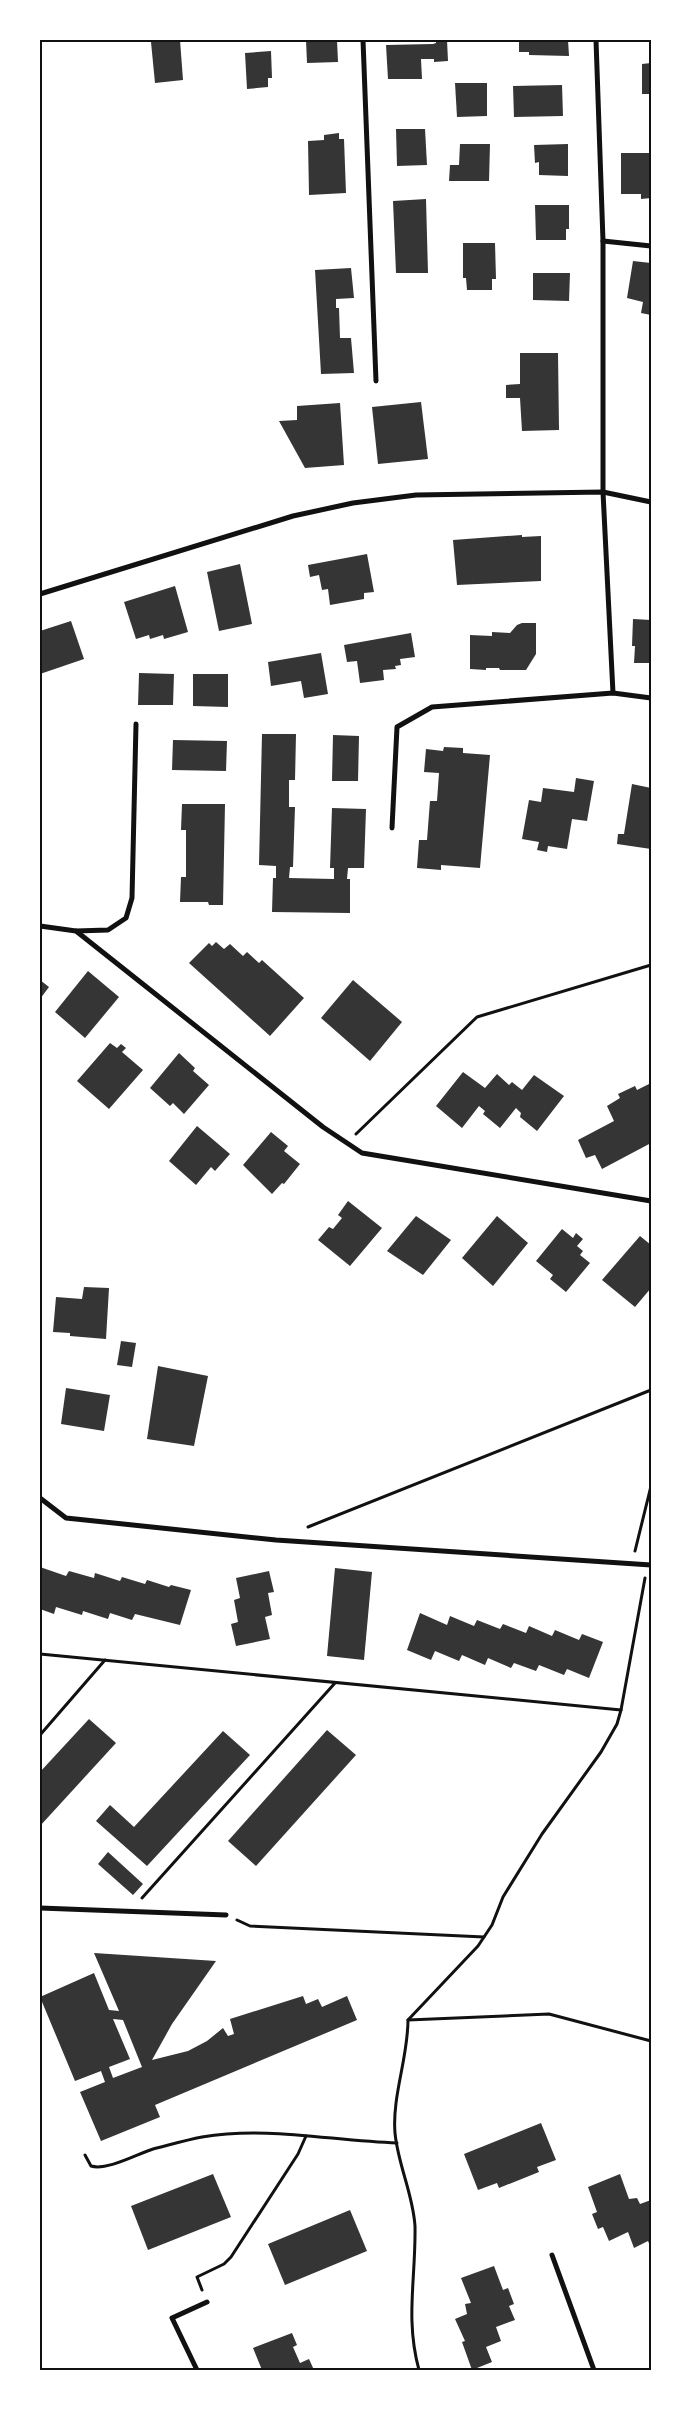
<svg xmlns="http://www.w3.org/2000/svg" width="691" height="2410" font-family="'Open Sans',sans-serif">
  <rect width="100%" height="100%" fill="#fff"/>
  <g fill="#353535" fill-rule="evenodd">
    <path d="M180,40l3,40 -28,3 -4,-41z"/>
    <path d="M306,40h31l1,22 -31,1z"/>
    <path d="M436,40h11l1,21 -14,1v-3h-13l1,20h-34l-2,-34 47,-1 3,-1z"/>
    <path d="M519,40h49l1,16 -40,-1v-3h-10z"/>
    <path d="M271,51l1,27h-4v9l-21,2 -2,-36z"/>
    <path d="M651,63v31h-9v-30z"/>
    <path d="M455,83h32v33l-30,1z"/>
    <path d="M562,85l1,31 -49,1 -1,-31z"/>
    <path d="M396,129h29l2,36 -30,1z"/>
    <path d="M339,133v6h5l2,54 -37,2 -1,-54 16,-1v-5z"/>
    <path d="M460,144h30l-1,37h-40l1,-16h9z"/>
    <path d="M568,144v32l-29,-1v-13l-4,1 -1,-18z"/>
    <path d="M621,153h30v45l-10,1v-5h-20z"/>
    <path d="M426,199l2,74h-32l-3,-72z"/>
    <path d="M535,205h34v24h-3v11h-30z"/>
    <path d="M463,243h32l1,36h-4v11h-25l-1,-12h-3z"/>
    <path d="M633,261l18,2v52l-10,-2 2,-11 -16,-4z"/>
    <path d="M351,268l3,30 -18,1v9h3l1,30h11l3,35 -33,1 -6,-104z"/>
    <path d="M533,273h37l-1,28 -36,-1z"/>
    <path d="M520,353h38l1,77 -37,1 -2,-33h-14v-13l14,-1z"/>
    <path d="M421,402l7,57 -50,5 -6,-57z"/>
    <path d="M340,403l4,62 -39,3 -26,-47 18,-1v-14z"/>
    <path d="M522,535v2l19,-1v45l-84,4 -4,-45z"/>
    <path d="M367,554l7,38 -10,1v6l-34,6 -2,-16 -6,1 -3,-15 -9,2 -2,-12z"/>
    <path d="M240,564l12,60 -33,7 -12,-59z"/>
    <path d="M175,586l13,46 -24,7 -1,-4 -13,4 -1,-4 -13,4 -12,-37z"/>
    <path d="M633,619l18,1v43h-17l1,-17h-3z"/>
    <path d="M71,621l13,38 -44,15v-43z"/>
    <path d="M522,623h14v31l-10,16h-26l-1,-2h-13v2l-16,-1v-34l22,1v-4l18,1 7,-8z"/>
    <path d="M411,633l4,24 -15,2 1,6 -6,1 1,3 -13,1 1,10 -24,3 -3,-22 -10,1 -3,-17z"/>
    <path d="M321,653l7,41 -24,4 -3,-17 -30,5 -3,-24z"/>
    <path d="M139,673l35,1 -1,31h-35z"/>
    <path d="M193,674h35v33l-35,-1z"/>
    <path d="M262,734h34l-1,46h-6v27h6l-2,60h-3l-1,11 45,1v-11h-4l2,-60 34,1 -2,59h-16l-1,11h3v34l-78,-1 1,-34h3v-12l-17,-1z"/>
    <path d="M333,735l26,1 -1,45h-26z"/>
    <path d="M173,740l54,1 -1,30 -54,-1z"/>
    <path d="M444,747l19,1v5l27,2 -10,113 -39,-3v5l-24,-2 2,-28h8l3,-39h7l2,-28 -15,-1 2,-23 17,2z"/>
    <path d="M576,778l18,3 -7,40 -15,-2 -5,30 -19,-3 -1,6 -10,-2 2,-8 -17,-3 7,-39 12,2 2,-14 31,4z"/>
    <path d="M632,784l19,4v61l-34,-5 1,-10h6z"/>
    <path d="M182,804h43l-2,101h-14l-1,-3h-28l1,-25h5v-47h-5z"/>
    <path d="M216,942l8,7 6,-5 13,12 4,-4 12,11 3,-3 42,38 -34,38 -81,-73 20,-20 3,3z"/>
    <path d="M88,971l31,26 -34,41 -30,-26z"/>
    <path d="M40,980l9,7 -9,12z"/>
    <path d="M353,980l49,42 -32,39 -49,-43z"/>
    <path d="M110,1043l7,5 4,-4 5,4 -4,4 21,18 -34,39 -32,-28z"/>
    <path d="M179,1053l16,15 -2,3 16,14 -25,29 -11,-11 -3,3 -20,-18z"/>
    <path d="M463,1072l22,16 12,-14 12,11 3,-3 10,8 12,-15 30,21 -27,35 -17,-14 1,-4 -5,-5 -16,20 -17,-14 2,-3 -6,-5 -17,22 -26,-22z"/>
    <path d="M651,1083v60l-49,26 -7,-14 -9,3 -8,-18 36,-19 -7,-15 13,-8 -2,-4 17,-8 2,4z"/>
    <path d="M197,1126l33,28 -15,17 -4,-4 -15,18 -27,-24z"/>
    <path d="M271,1132l17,14 -4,5 16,13 -16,20 -2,-1 -10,11 -29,-29z"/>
    <path d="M348,1201l34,27 -32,38 -32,-26 11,-13 4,2 9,-11 -4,-3z"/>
    <path d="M416,1216l35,24 -28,35 -36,-24z"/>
    <path d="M497,1216l31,27 -35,43 -31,-28z"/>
    <path d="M562,1229l11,9 3,-5 7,6 -6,7 6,5 -3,4 10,8 -24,29 -16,-13 3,-4 -17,-14z"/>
    <path d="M640,1236l11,9v43l-16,19 -33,-27z"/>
    <path d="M84,1287l25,1 -3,51 -36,-3v-3l-17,-1 3,-35 26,2z"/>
    <path d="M121,1341l15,2 -4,24 -15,-2z"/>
    <path d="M158,1366l50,10 -14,70 -47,-7z"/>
    <path d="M66,1388l44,7 -6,36 -43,-7z"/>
    <path d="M40,1567l26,9 3,-5 25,7 1,-5 25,8 2,-4 23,7 2,-4 22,7 2,-2 20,5 -11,35 -45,-11 -3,6 -22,-7 -2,6 -25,-8 -1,4 -26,-8 -2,7 -14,-5z"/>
    <path d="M335,1568l37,4 -8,88 -37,-4z"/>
    <path d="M269,1571l5,21 -6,1 4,22 -7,2 5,22 -34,7 -5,-22 7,-2 -4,-22 6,-2 -4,-20z"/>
    <path d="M420,1613l27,12 3,-9 24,10 3,-6 23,9 3,-5 23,9 3,-7 23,10 3,-6 24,10 3,-6 21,8 -14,36 -22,-9 -3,6 -25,-10 -3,6 -22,-8 -3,5 -23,-10 -3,7 -23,-10 -3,6 -24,-10 -4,9 -24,-10z"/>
    <path d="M89,1719l27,24 -76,83v-54z"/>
    <path d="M327,1730l29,25 -100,111 -28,-25z"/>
    <path d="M223,1731l27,24 -103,111 -51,-45 14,-16 24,22z"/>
    <path d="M108,1852l35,32 -10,11 -35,-31z"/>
    <path d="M94,1953l122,8 -44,63 -20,36 36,-9 19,-10 16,-13 5,8 6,-2 -4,-15 73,-23 3,8 12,-5 4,8 25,-11 10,24 -202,85 5,12 -59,24 -21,-49 25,-10 -4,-11 -26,10 -35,-84 54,-24 15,37 10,1zM113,2019l10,1 19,47 -29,11 -4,-11 21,-8z"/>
    <path d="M541,2123l15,37 -19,7 2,5 -40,16 -2,-5 -19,7 -14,-36z"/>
    <path d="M213,2174l18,43 -83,33 -17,-44z"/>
    <path d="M620,2174l9,25 8,-1 3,6 11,-4v48l-3,-7 -14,7 -6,-16 -19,9 -6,-14 -5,2 -6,-15 5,-2 -9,-25z"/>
    <path d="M350,2210l17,41 -82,34 -17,-41z"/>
    <path d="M494,2266l9,24 5,-2 6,16 -5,2 6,14 -19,7 5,14 -15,6 6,15 -20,8 -10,-28 3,-1 -10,-22 12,-5 -2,-10 6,-1 -10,-25z"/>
    <path d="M292,2333l5,12 -4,2 7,16 9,-4 5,11h-52l-9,-22z"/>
  </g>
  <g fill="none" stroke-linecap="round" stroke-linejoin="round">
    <g stroke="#111" stroke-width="3">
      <path d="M356,1134l121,-117 174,-52"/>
      <path d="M308,1527l343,-137"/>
      <path d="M635,1551l16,-65"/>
      <path d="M40,1654l581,56 24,-132"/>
      <path d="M40,1735l65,-75"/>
      <path d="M142,1898l193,-215"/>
      <path d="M237,1920l13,6 234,11"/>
      <path d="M408,2020l70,-74 14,-21 11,-28 39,-63 59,-82 16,-28 4,-14"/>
      <path d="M85,2155l6,11c16,5 46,-12 62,-17 16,-4 33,-9 49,-12 65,-11 130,4 195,6"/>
      <path d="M202,2290l-5,-13 27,-13 7,-7 67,-103 8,-18"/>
      <path d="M419,2370c-14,-51 -3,-92 -4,-144 -2,-32 -17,-61 -20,-93 -3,-37 13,-75 13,-113l141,-6 102,27"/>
    </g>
    <g stroke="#111" stroke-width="5">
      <path d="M363,40l13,341"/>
      <path d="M596,40l7,201v251l10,201"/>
      <path d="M603,241l48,5"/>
      <path d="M40,594l253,-78 60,-13 63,-8 187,-3 48,10"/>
      <path d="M392,828l5,-101 35,-20 181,-14 38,5"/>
      <path d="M40,926l36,5 247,196 39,26 289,48"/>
      <path d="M76,931l32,-1 18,-12 6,-20 4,-174"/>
      <path d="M40,1498l26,20 210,22 375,25"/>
      <path d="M40,1908l186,7"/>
      <path d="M552,2255l42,115"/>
      <path d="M197,2370l-25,-52 35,-16"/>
    </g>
  </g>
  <rect width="691" height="2410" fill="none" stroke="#ffffff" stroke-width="82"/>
  <rect x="41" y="41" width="609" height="2328" fill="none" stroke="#111" stroke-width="2"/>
</svg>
